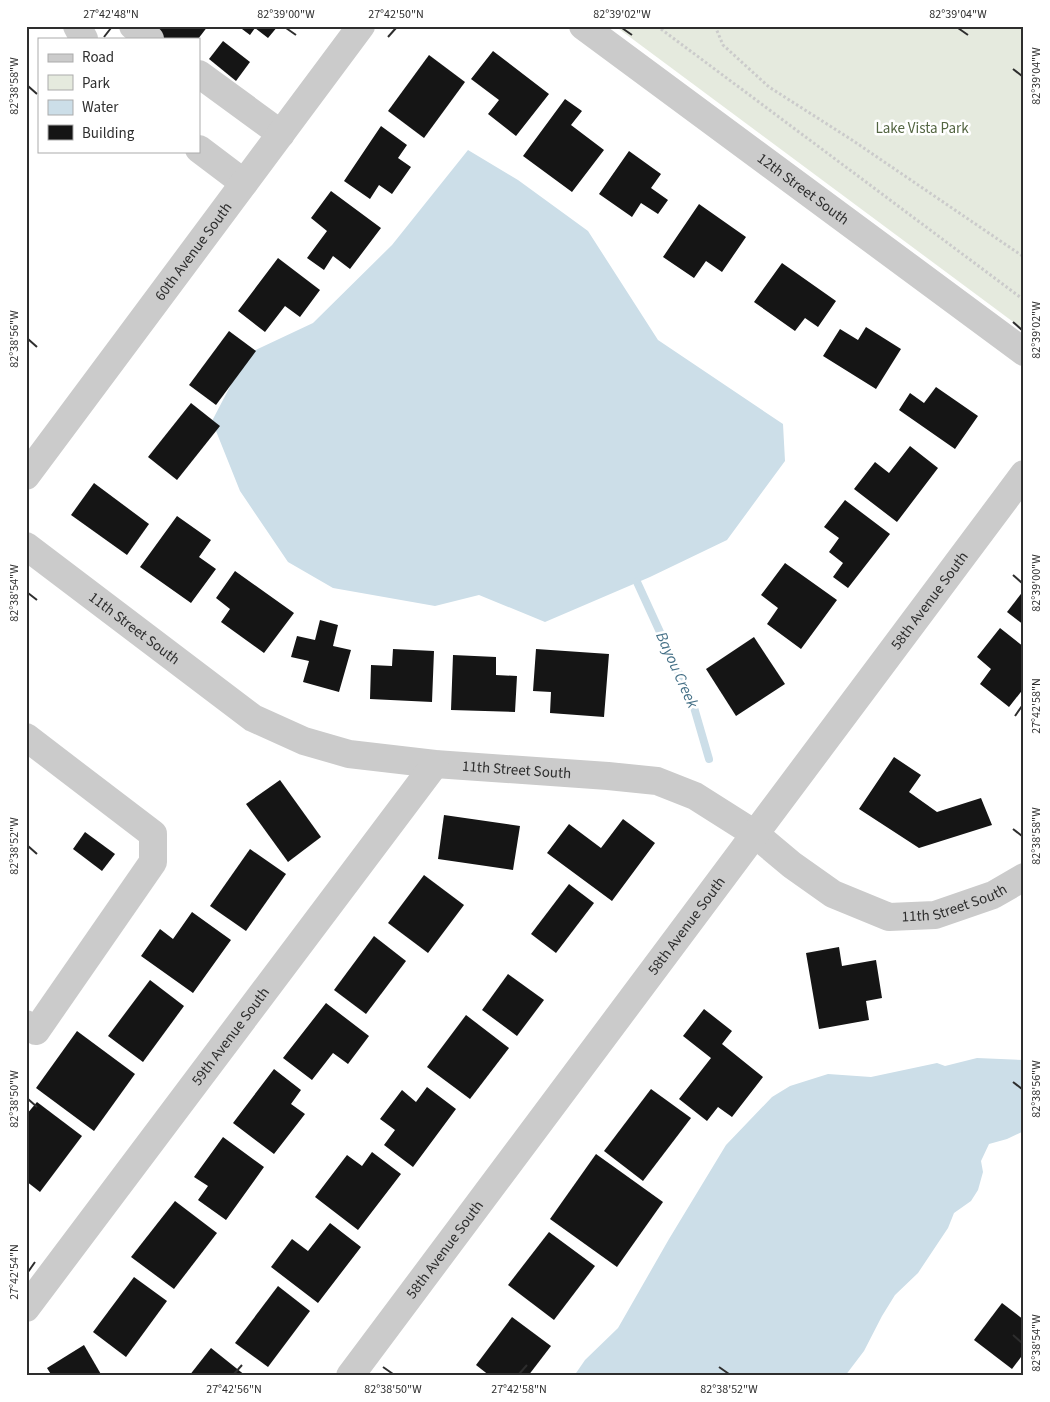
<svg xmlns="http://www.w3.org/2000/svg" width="1050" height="1402" font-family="'Source Sans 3',sans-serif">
  <rect width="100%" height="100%" fill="#fff"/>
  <path fill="#e5eade" d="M615,26h409v304z"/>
  <g fill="#ccdee8">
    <path d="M468,150l50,30 70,51 70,109 125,84 2,37 -58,79 -77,37 -105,45 -66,-27 -44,11 -102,-18 -45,-26 -48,-71 -28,-70 35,-67 66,-31 79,-78z"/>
    <path d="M977,1058l47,2v71l-17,8 -18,5 -8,17 2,11 -5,18 -7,11 -17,12 -6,15 -30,45 -23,22 -13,21 -18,35 -19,25h-271l11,-16 33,-32 51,-89 57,-94 46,-48 18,-11 38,-12 43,3 66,-14 8,3z"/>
  </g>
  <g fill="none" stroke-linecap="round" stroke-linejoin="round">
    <path stroke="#ccdee8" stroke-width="8" d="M637,582l56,122 16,55"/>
  </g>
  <g fill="#151515">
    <path d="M149,26h59l-10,13h-33z"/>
    <path d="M238,26h40l-10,12 -13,-10 -5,7z"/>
    <path d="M223,41l27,21 -14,19 -27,-22z"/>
    <path d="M493,51l56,43 -33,42 -28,-22 11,-14 -28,-21z"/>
    <path d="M429,55l36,27 -41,56 -36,-27z"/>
    <path d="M565,99l17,12 -11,14 33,25 -32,42 -49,-36z"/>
    <path d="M381,126l26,19 -9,13 13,9 -19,27 -13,-9 -9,14 -26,-18z"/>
    <path d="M629,151l32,23 -10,14 17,12 -10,14 -17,-11 -9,14 -33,-23z"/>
    <path d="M331,191l50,37 -31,41 -17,-13 -9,14 -17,-12 20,-27 -16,-13z"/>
    <path d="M699,204l47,33 -24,35 -16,-11 -12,17 -31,-21z"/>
    <path d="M278,258l42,32 -20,27 -15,-11 -20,26 -27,-21z"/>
    <path d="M782,263l54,38 -18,26 -13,-9 -10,13 -41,-29z"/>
    <path d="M866,327l35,22 -25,40 -53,-33 17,-27 18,11z"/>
    <path d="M229,331l27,20 -40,54 -27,-20z"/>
    <path d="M936,387l42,29 -23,33 -56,-39 11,-17 14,10z"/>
    <path d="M191,403l29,23 -43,54 -29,-23z"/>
    <path d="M910,446l28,22 -41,54 -43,-33 21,-27 14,11z"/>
    <path d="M94,483l55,41 -22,31 -56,-40z"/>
    <path d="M845,500l45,34 -42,54 -15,-11 10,-14 -14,-11 10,-14 -15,-11z"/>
    <path d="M177,516l34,24 -12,17 17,12 -25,34 -51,-36z"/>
    <path d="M785,563l52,37 -36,49 -34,-25 11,-16 -17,-13z"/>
    <path d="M235,571l59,42 -30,40 -43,-31 9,-13 -14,-11z"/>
    <path d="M1024,590v35l-17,-13z"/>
    <path d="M320,620l18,5 -5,21 18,4 -12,42 -36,-10 6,-21 -18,-4 6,-21 18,4z"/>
    <path d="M1000,628l24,19v41l-15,19 -29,-23 11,-15 -14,-12z"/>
    <path d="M754,637l31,47 -49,32 -30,-47z"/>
    <path d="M393,649l41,2 -2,51 -62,-3 1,-34 21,1z"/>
    <path d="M536,649l73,5 -5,63 -54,-4 1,-21 -18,-1z"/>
    <path d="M453,655l43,2v18l21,1 -2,36 -64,-2z"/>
    <path d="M894,757l27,18 -12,17 28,20 44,-14 11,27 -73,23 -60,-39z"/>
    <path d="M280,780l41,57 -33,25 -42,-58z"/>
    <path d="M444,815l76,11 -7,44 -75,-11z"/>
    <path d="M623,819l32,24 -43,58 -65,-48 22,-29 32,24z"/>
    <path d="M85,832l30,22 -13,17 -29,-22z"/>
    <path d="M250,849l36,25 -40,57 -36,-25z"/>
    <path d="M424,875l40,30 -36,48 -40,-30z"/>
    <path d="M569,884l25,19 -38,50 -25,-19z"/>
    <path d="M192,912l39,28 -38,53 -52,-37 19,-27 13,10z"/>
    <path d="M374,936l32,25 -40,53 -32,-24z"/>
    <path d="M839,947l3,19 34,-6 6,38 -16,3 3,19 -50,9 -13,-76z"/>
    <path d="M508,974l36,26 -27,36 -35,-26z"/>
    <path d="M150,980l34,26 -41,56 -35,-26z"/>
    <path d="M326,1003l43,33 -21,28 -15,-11 -21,27 -29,-22z"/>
    <path d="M704,1009l28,22 -10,13 41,33 -31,40 -14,-10 -11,14 -28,-22 32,-41 -28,-22z"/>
    <path d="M466,1015l43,33 -39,51 -43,-32z"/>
    <path d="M77,1031l58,43 -41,57 -58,-43z"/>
    <path d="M274,1069l27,21 -10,14 14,10 -31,40 -41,-31z"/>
    <path d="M427,1087l29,22 -43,58 -29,-22 11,-15 -15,-11 22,-29 14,12z"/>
    <path d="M651,1089l40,29 -48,63 -39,-30z"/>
    <path d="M37,1102l45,34 -42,56 -14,-11v-66z"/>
    <path d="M223,1137l41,30 -38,53 -28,-20 10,-14 -14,-9z"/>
    <path d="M372,1152l29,22 -43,56 -43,-33 32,-42 15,11z"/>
    <path d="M596,1154l67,48 -46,65 -67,-48z"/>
    <path d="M175,1201l42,32 -43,56 -43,-32z"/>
    <path d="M330,1223l31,24 -43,56 -47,-36 21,-28 16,12z"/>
    <path d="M549,1232l46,34 -41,54 -46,-35z"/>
    <path d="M134,1277l33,24 -41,56 -33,-25z"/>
    <path d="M278,1286l32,25 -42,56 -33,-24z"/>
    <path d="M1002,1303l22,17v33l-12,16 -38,-29z"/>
    <path d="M512,1317l39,29 -23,30h-38l-14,-11z"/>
    <path d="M84,1345l18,31h-50l-5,-8z"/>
    <path d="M211,1348l35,28h-57z"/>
  </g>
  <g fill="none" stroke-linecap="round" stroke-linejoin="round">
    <g stroke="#cbcbcb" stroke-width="3" stroke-dasharray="2.5 2.5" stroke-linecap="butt">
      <path d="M657,26l367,274"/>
      <path d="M715,26l8,19 46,42 83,53 172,117"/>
    </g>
    <g stroke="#cbcbcb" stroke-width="28">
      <path d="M77,26l7,13"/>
      <path d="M133,26l17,13"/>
      <path id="s1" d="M583,26l441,326"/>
      <path d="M199,74l82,60"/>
      <path d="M199,149l45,34"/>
      <path id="s2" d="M26,476l335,-450"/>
      <path id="s3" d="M26,546l227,172 51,23 45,13 86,10 173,12 49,5 38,15 60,38 37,31 41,29 56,23 46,-2 58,-20 31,-18"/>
      <path d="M26,737l127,97v28l-117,169 -10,-7"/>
      <path id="s4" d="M26,1308l409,-544"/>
      <path id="s5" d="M350,1376l674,-902"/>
    </g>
  </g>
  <path fill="none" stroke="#2e2e2e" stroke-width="2" d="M286,28l10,7M622,28l10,7M958,28l10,7M104,37l7,-9M388,37l8,-9M1013,69l9,7M28,86l9,8M1013,322l9,8M28,339l9,8M1013,575l9,8M28,593l9,7M1015,716l7,-10M1013,829l9,7M28,846l9,8M1013,1082l9,7M28,1099l9,8M28,1272l7,-10M1013,1335l9,8M383,1367l10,7M719,1367l10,7M234,1374l8,-9M519,1374l8,-9"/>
  <g text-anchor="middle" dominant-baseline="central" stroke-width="5" stroke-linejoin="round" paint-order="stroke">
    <g font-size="15" fill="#536541" stroke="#fff">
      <text x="922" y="128">Lake Vista Park</text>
    </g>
    <g font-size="15" fill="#2e2e2e" stroke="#fff">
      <text stroke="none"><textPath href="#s1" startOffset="274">12th Street South</textPath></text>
      <text stroke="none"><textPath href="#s2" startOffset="280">60th Avenue South</textPath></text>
      <text stroke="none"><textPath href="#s5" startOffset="968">58th Avenue South</textPath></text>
      <text stroke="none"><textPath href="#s3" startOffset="136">11th Street South</textPath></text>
      <text stroke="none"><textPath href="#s3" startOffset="556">11th Street South</textPath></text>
      <text stroke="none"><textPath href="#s3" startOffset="1035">11th Street South</textPath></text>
      <text stroke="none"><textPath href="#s5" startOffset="562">58th Avenue South</textPath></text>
      <text stroke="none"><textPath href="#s4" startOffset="340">59th Avenue South</textPath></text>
      <text stroke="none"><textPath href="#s5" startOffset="158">58th Avenue South</textPath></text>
    </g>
    <g font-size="16" font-style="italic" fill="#467187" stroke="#fff">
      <text transform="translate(677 670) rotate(66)">Bayou Creek</text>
    </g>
  </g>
  <rect width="1050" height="1402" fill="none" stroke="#ffffff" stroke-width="55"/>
  <rect x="38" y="38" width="162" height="115" fill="#ffffff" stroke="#ababab"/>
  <rect x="48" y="54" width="25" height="8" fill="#cbcbcb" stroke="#ababab"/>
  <text x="82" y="62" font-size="15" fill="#2e2e2e">Road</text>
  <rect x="48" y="75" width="25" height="15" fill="#e5eade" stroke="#ababab"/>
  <text x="82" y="88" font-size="15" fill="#2e2e2e">Park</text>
  <rect x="48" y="100" width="25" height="15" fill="#ccdee8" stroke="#ababab"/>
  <text x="82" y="112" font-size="15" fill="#2e2e2e">Water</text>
  <rect x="48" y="125" width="25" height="15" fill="#151515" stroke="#ababab"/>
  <text x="82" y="138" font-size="15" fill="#2e2e2e">Building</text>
  <rect x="28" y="28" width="994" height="1346" fill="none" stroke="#2e2e2e" stroke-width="2"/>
  <g font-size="12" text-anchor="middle" fill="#2e2e2e">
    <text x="111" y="18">27°42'48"N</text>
    <text x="286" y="18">82°39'00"W</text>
    <text x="396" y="18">27°42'50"N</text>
    <text x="622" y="18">82°39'02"W</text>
    <text x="958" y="18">82°39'04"W</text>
    <text transform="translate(1036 76) rotate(-90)" y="4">82°39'04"W</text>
    <text transform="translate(14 86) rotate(-90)" y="4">82°38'58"W</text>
    <text transform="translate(1036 330) rotate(-90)" y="4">82°39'02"W</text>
    <text transform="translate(14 339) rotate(-90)" y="4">82°38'56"W</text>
    <text transform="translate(1036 583) rotate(-90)" y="4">82°39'00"W</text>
    <text transform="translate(14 593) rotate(-90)" y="4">82°38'54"W</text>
    <text transform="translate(1036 706) rotate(-90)" y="4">27°42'58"N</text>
    <text transform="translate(1036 836) rotate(-90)" y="4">82°38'58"W</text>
    <text transform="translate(14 846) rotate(-90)" y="4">82°38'52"W</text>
    <text transform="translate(1036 1089) rotate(-90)" y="4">82°38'56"W</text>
    <text transform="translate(14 1099) rotate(-90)" y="4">82°38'50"W</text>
    <text transform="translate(14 1272) rotate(-90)" y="4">27°42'54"N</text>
    <text transform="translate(1036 1343) rotate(-90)" y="4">82°38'54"W</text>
    <text x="234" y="1393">27°42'56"N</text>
    <text x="393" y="1393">82°38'50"W</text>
    <text x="519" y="1393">27°42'58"N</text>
    <text x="729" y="1393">82°38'52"W</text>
  </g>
</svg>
